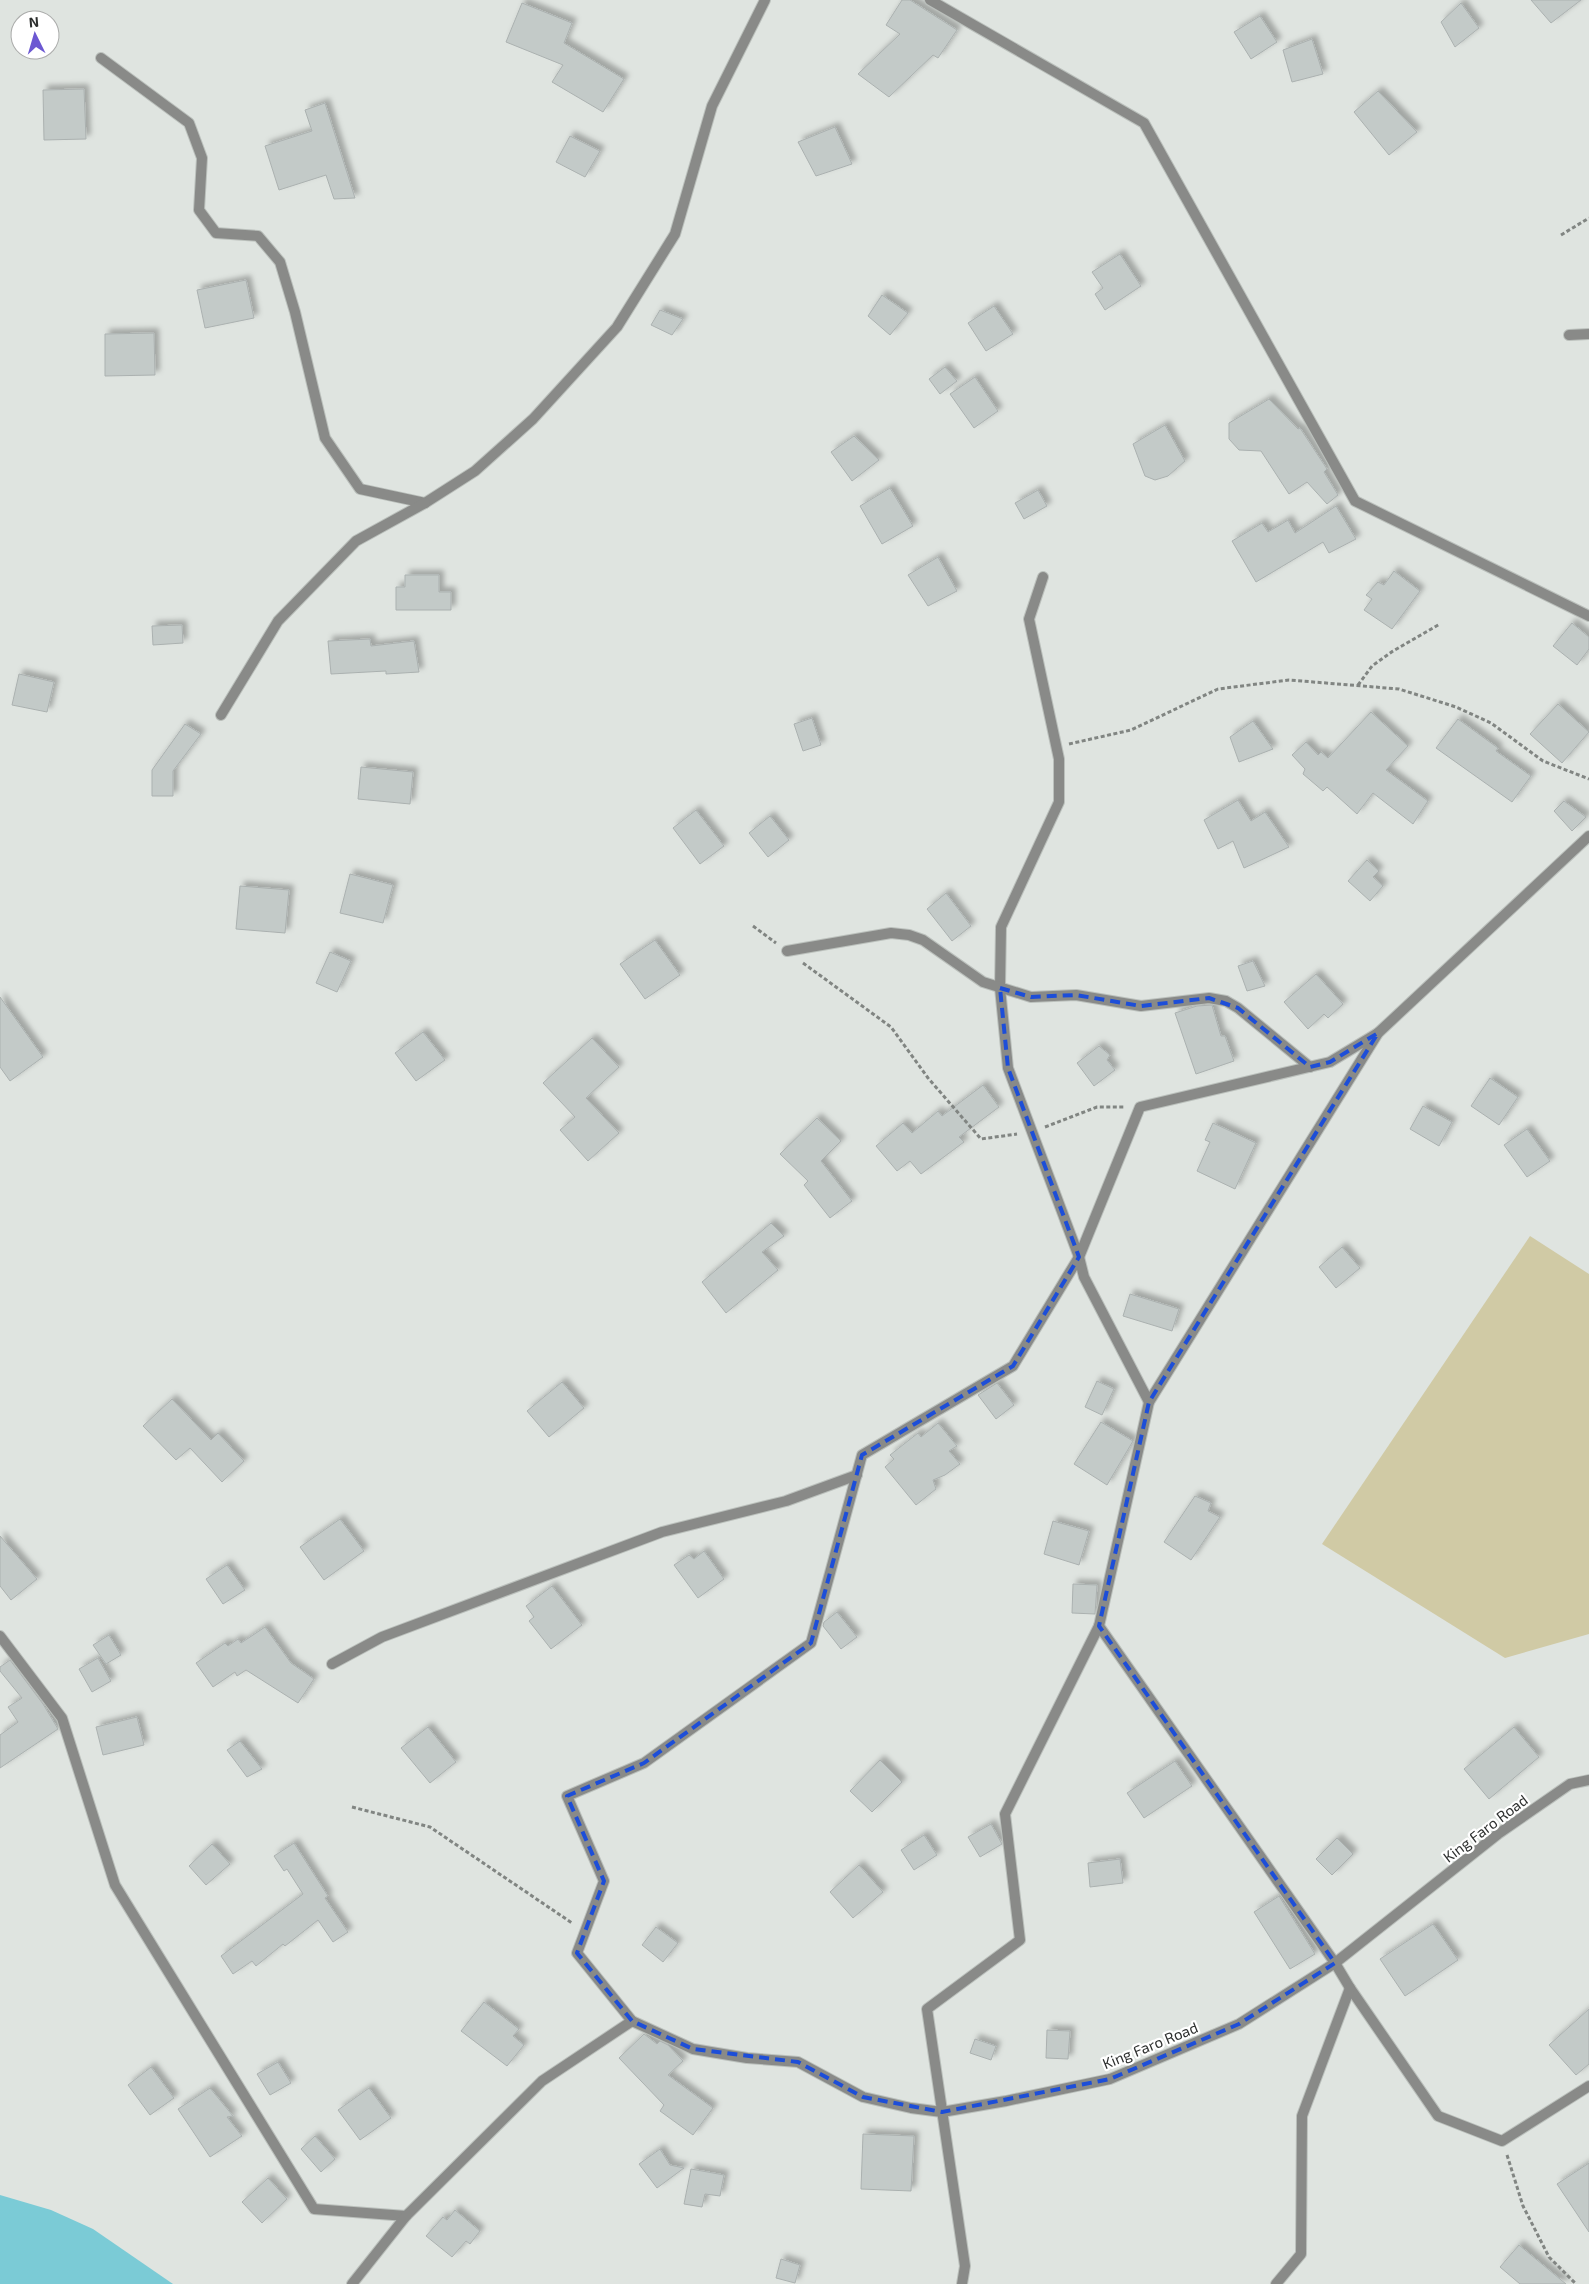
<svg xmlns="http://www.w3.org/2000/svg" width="1589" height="2284" font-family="'Exo 2',sans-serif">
  <defs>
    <filter id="shadow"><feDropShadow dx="4.5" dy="-4.5" stdDeviation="2.5" flood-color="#0004"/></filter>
  </defs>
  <rect width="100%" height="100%" fill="#dfe4e0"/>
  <path fill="#d0caa5" d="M1530,1236l59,38v360l-84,24 -183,-114z"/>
  <path fill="#7bcbd6" d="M0,2195l51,15 42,19 80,55h-173z"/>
  <g fill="#c3cac8" stroke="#abb1b0" filter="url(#shadow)">
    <path d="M902,0h8l47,30 -19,28 -5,-3 -44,42 -31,-23 42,-40 -14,-9z"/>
    <path d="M1531,0h50l-30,23z"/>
    <path d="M522,3l50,20 -8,20 60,36 -21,33 -51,-30 11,-17 -57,-23z"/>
    <path d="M1461,3l18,25 -24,19 -14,-25z"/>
    <path d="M1260,16l17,26 -26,17 -17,-27z"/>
    <path d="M1312,39l11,35 -31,8 -9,-32z"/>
    <path d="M84,89l2,50 -42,1 -1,-50z"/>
    <path d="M1378,91l39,41 -28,23 -35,-43z"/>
    <path d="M325,103l30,95 -21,1 -8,-24 -47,15 -14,-44 47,-15 -7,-21z"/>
    <path d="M835,127l17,37 -36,12 -18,-34z"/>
    <path d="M570,136l30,15 -15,26 -29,-15z"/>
    <path d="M1120,254l21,32 -36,24 -10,-16 8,-6 -11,-16z"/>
    <path d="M246,280l8,38 -49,10 -8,-38z"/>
    <path d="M882,295l26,18 -18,22 -22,-19z"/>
    <path d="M994,306l19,28 -27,17 -18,-28z"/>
    <path d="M660,310l23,9 -11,16 -21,-10z"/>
    <path d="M154,333l1,42 -50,1v-42z"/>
    <path d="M945,367l12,14 -17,13 -11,-15z"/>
    <path d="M975,377l23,34 -24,17 -24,-34z"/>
    <path d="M1269,399l29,30 2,-1 27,41 -3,3 14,23 -11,9 -20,-22 -18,12 -28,-43 -22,-1 -10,-11v-16z"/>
    <path d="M1165,425l20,36 -17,15 -13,4 -10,-4 -12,-32z"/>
    <path d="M854,436l25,24 -27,21 -21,-29z"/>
    <path d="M890,488l23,38 -31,18 -22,-38z"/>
    <path d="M1038,490l9,16 -23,13 -9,-16z"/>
    <path d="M1336,506l20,33 -27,14 -6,-11 -67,40 -24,-41 30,-18 6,9 20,-12 7,13z"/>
    <path d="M938,557l19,34 -29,15 -20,-31z"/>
    <path d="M1394,571l26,20 -28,38 -28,-19 8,-11 -6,-4 12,-13 6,3z"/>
    <path d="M405,575h34v17h12v18h-55v-23h9z"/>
    <path d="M1572,623l17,14v12l-12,16 -24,-19z"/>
    <path d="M182,625l1,18 -30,2 -1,-19z"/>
    <path d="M370,639l1,7 43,-5 5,31 -33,2v-3l-55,3 -3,-33z"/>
    <path d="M19,674l35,8 -7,30 -35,-7z"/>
    <path d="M1558,704l31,28 -27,31 -32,-29z"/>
    <path d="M1371,712l37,34 -22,24 42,31 -15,23 -40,-31 -16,21 -30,-27 -4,4 -20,-17 2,-5 -13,-14 14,-13 12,13 3,-3 7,6z"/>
    <path d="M812,718l9,27 -18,6 -9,-27z"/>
    <path d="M1458,719l40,29 -2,3 35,25 -19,26 -76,-54z"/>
    <path d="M1253,721l20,28 -34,13 -9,-25z"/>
    <path d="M185,724l16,10 -28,37v25h-21v-26z"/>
    <path d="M361,767l52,5 -3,32 -52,-5z"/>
    <path d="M1238,800l13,21 14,-9 24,35 -45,21 -11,-27 -15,8 -14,-29z"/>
    <path d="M1564,801l22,16 -14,14 -18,-20z"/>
    <path d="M696,810l28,36 -24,18 -27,-36z"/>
    <path d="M770,816l19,24 -21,17 -19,-24z"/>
    <path d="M1367,860l12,11 -6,6 10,9 -13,15 -22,-20z"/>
    <path d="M350,874l43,11 -10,38 -43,-10z"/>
    <path d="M240,886l49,4 -4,43 -49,-4z"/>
    <path d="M946,893l25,33 -19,15 -25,-32z"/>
    <path d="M655,940l25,35 -35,24 -25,-35z"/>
    <path d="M330,952l21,9 -14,31 -21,-9z"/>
    <path d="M1253,961l12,25 -18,5 -9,-25z"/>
    <path d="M1316,974l27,30 -15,14 -4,-4 -16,15 -24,-27z"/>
    <path d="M0,997l43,60 -33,24 -10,-14z"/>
    <path d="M1212,1005l9,31h4l9,25 -38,13 -21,-61 22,-7z"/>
    <path d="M423,1032l22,28 -29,21 -21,-28z"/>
    <path d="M592,1038l27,29 -33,31 33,35 -31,28 -28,-31 15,-13 -32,-34z"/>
    <path d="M1099,1046l11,9 -3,5 8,10 -21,16 -17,-23z"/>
    <path d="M1490,1078l28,19 -19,28 -28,-19z"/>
    <path d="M983,1085l16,22 -40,30 5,5 -43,32 -11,-13 -13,10 -21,-25 27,-23 9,10 26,-22 4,5z"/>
    <path d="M1423,1106l29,16 -13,24 -29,-17z"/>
    <path d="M817,1118l24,23 -20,20 31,40 -22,17 -26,-33 4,-4 -28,-27z"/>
    <path d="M1213,1123l43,20 -21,46 -38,-18 13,-29 -5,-2z"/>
    <path d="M1527,1129l23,32 -23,16 -23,-32z"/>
    <path d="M771,1223l13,13 -22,16 16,18 -52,43 -24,-31z"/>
    <path d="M1342,1247l18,21 -24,20 -17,-21z"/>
    <path d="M1130,1294l49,15 -7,22 -49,-15z"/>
    <path d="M1097,1381l17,8 -12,26 -17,-8z"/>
    <path d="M562,1382l22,26 -35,29 -22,-26z"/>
    <path d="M997,1383l17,22 -18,14 -18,-24z"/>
    <path d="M172,1399l39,41 7,-7 26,28 -22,21 -32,-34 -14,12 -33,-34z"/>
    <path d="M1101,1422l32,19 -26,44 -33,-21z"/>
    <path d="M938,1423l19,23 -8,5 11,13 -15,11 -12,5 3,9 -20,16 -31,-38 9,-8 -4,-4 28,-22 3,4z"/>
    <path d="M1195,1496l16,7 -3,8 12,6 -29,43 -27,-18z"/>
    <path d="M340,1519l24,32 -40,29 -24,-33z"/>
    <path d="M1053,1521l36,10 -10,34 -35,-11z"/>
    <path d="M0,1536l37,43 -26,21 -11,-14z"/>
    <path d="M704,1551l20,28 -26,19 -24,-33 15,-10 5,4z"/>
    <path d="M227,1565l18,25 -22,14 -17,-25z"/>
    <path d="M1073,1584l24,1 -2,29 -23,-1z"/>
    <path d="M552,1586l30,39 -31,24 -22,-28 5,-4 -8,-11z"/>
    <path d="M837,1612l20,25 -16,12 -18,-23 1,-4z"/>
    <path d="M265,1627l26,36 23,16 -16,24 -52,-33 -9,6 -2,-4 -22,15 -17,-24 29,-20 3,3 10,-7 3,4z"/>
    <path d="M109,1635l12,20 -15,9 -13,-19z"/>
    <path d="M98,1658l13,23 -19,11 -13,-23z"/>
    <path d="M10,1660l33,44 15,25 -58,39v-33l18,-13 -10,-15 14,-9 -22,-27v-4z"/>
    <path d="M137,1717l7,28 -41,10 -7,-28z"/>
    <path d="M428,1727l28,35 -26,21 -29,-35z"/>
    <path d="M1514,1727l25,30 -50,42 -25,-30z"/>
    <path d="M240,1741l22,28 -15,8 -20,-27z"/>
    <path d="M880,1760l22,22 -30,30 -22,-21z"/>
    <path d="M1175,1761l17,25 -48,32 -17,-25z"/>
    <path d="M991,1824l11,20 -22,13 -12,-20z"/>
    <path d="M924,1835l13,20 -23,15 -13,-20z"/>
    <path d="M1337,1838l16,16 -21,21 -16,-16z"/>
    <path d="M294,1843l34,53 -3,2 23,34 -15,10 -15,-22 -33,26 -2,-2 -27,22 -4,-5 -19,13 -12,-18 82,-62 -16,-25 -3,2 -10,-15z"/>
    <path d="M212,1844l18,20 -24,21 -17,-19z"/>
    <path d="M1120,1859l3,24 -33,4 -2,-24z"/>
    <path d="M859,1865l24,27 -30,26 -23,-26z"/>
    <path d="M1279,1896l36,58 -25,15 -36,-57z"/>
    <path d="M1433,1924l25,36 -53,36 -25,-37z"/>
    <path d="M656,1927l22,16 -15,19 -21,-17z"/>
    <path d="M484,2002l35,27 -6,7 11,9 -17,21 -46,-35z"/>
    <path d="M1589,2009v55l-13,11 -27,-30z"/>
    <path d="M1047,2030l23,1 -2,28 -22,-1z"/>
    <path d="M644,2034l13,10 3,-3 8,4 15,16 -15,14 45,33 -20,27 -33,-24 4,-6 -45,-47z"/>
    <path d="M975,2039l21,7 -5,14 -21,-7z"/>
    <path d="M278,2062l13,21 -21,12 -13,-21z"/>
    <path d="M151,2067l23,31 -24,17 -22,-30z"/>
    <path d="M210,2088l23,28 -6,1 15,19 -32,21 -32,-48z"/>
    <path d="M369,2088l22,30 -31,22 -22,-30z"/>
    <path d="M863,2134l51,2 -3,55 -50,-2z"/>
    <path d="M315,2136l20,23 -14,13 -20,-23z"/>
    <path d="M660,2149l10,16 14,3 -27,20 -18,-24z"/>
    <path d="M1589,2163v69l-32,-48z"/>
    <path d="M691,2169l33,6 -4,21 -15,-2 -3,13 -18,-3z"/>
    <path d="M268,2178l19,21 -25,24 -20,-21z"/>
    <path d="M455,2210l25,21 -10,13 -4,-3 -14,16 -26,-21 17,-19 4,3z"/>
    <path d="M1519,2245l47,39h-46l-20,-17z"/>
    <path d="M781,2259l19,6 -5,18 -19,-5z"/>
  </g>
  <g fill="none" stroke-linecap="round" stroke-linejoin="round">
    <g stroke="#bbc0bc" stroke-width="12">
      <g id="minor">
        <path d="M930,0l214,123 211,378 234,115"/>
        <path d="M101,58l88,65 13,35 -3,52 17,23 42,3 22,26 15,50 30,126 35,51 65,14 50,-32 58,-52 84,-92 58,-93 37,-128 53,-106"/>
        <path d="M1569,335l20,-1"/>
        <path d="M1043,577l-14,42 30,140v43l-58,125 -1,61 8,80 71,189 5,20 65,125"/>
        <path d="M221,715l57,-94 78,-80 69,-38"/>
        <path d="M1589,836l-211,197 -229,369 -50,224 236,337 15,25 88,128 64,25 87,-55"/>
        <path d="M787,951l104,-18 18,2 14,5 60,42 48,15 45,-2 65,11 68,-8 17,3 12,7 72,59"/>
        <path d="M0,1636l62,82 53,167 199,324 92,7"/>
        <path d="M332,1664l50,-27 280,-105 124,-31 71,-26"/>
        <path d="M632,2021l61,28 54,9 51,4 65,35 48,11 31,4 64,-11 104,-22 129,-55 96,-61 163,-129 72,-50 19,-4"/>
        <path d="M352,2284l54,-68 136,-135 90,-60 -55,-68 27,-72 -37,-85 77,-33 167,-120 51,-188 151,-89 66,-109 61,-150 190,-45 48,-29"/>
        <path d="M962,2284l3,-18 -38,-257 93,-69 -15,-126 94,-188"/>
        <path d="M1276,2284l25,-30 1,-138 48,-128"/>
      </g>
    </g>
    <g stroke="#818582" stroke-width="3" stroke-dasharray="4 2.5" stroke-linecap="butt">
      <path d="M1561,235l28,-17"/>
      <path d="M1358,685l14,-19 21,-15 47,-27"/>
      <path d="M1069,744l62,-14 87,-41 71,-9 110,9 57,18 35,16 52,38 46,18"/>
      <path d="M753,926l23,17"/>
      <path d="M803,963l88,64 37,51 53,61 36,-5"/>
      <path d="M1045,1127l52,-20h27"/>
      <path d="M352,1807l78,20 142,96"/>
      <path d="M1507,2155l16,51 26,51 27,27"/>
    </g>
    <use href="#minor" stroke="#898a88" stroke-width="10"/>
  </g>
  <path fill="none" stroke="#1d4ed8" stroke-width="4" stroke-dasharray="10 6" stroke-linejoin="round" d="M1000,988l31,9 45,-2 65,11 68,-8 29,10 72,59 20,-5 48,-29 -229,369 -50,224 236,337 -96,61 -129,55 -168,33 -79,-15 -65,-35 -105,-13 -61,-28 -55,-68 27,-72 -37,-85 77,-33 167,-120 51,-188 151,-89 66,-109 -71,-189z"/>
  <g text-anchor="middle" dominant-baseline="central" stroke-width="4.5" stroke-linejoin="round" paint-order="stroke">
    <g font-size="15" fill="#2d2f2e" stroke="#fff">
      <text transform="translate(1485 1828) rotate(-37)">King Faro Road</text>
      <text transform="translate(1150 2045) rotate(-22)">King Faro Road</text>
    </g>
  </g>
  <g transform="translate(35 35) rotate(355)"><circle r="24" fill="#ffffff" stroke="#abacab"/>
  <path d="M0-4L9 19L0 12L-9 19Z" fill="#6c58d2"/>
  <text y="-8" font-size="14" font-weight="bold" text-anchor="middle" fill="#2d2f2e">N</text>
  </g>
</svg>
